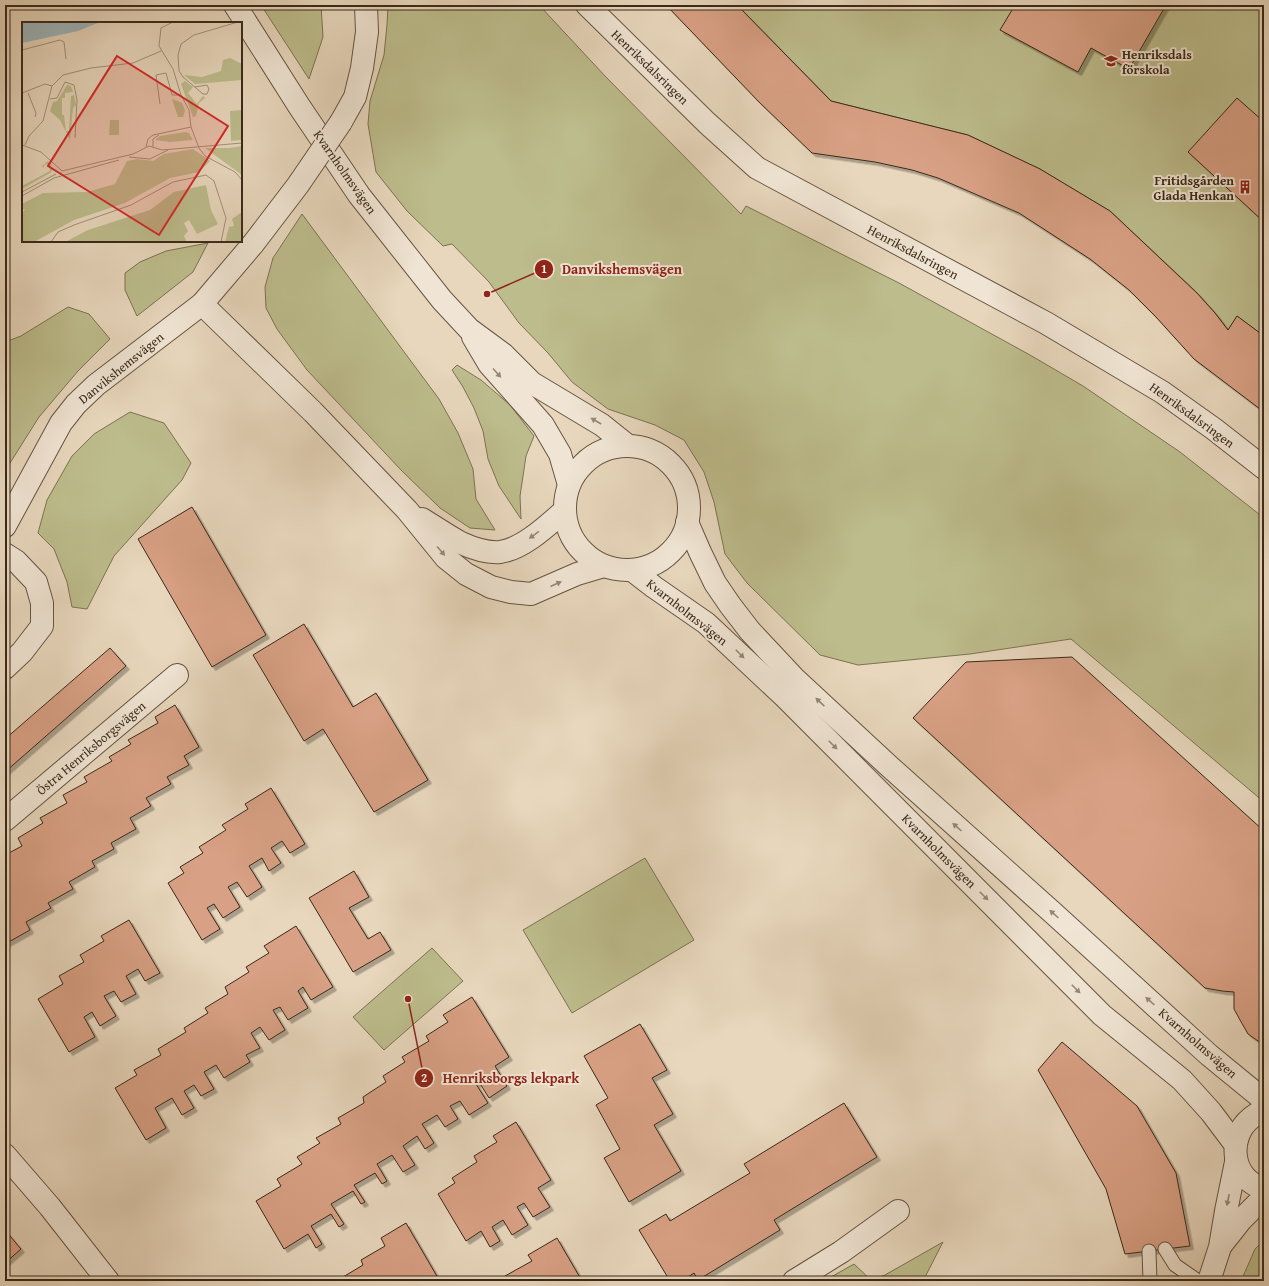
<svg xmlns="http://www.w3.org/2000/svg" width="1269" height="1286" font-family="'Gentium Book Plus',serif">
  <defs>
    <filter id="shadow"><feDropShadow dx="3.5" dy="3.5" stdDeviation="0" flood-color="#0004"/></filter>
  </defs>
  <rect width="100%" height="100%" fill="#e8d7bd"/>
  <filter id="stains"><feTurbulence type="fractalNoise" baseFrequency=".005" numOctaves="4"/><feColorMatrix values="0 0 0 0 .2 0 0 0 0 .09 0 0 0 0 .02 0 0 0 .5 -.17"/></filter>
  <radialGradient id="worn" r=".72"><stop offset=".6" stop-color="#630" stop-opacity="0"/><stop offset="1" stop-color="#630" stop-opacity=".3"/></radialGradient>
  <g fill="#bdbc8c" stroke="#7c7352">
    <path d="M261,5h60l2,32 -14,42z"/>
    <path d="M388,5h151l66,71 136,138 5,-8 153,77 131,72 53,31 97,66 84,66v284l-193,-163 -101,15 -112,11 -38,-10 -73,-72 -22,-29 -11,-52 -10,-30 -20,-32 -29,-15 -47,-16 -36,-27 -24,-29 -29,-30 -30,-41 -37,-38 -9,2 -36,-35 -31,-39 -8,-48 2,-23 14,-46 3,-30z"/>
    <path d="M737,5h527v331l-27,-20 -9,14 -13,-17 -18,-20 -87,-82 -70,-42 -72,-34 -137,-34z"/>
    <path d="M302,214l137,185 19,34 15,36 3,30 19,31 -25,-2 -30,-20 -39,-38 -94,-100 -30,-41 -11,-21 -1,-21 8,-29z"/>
    <path d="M208,243l-15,29 -56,44 -12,-26v-17l15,-11 26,-11z"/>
    <path d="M68,307l21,7 21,25 -32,32 -39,46 -34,54v-129l16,-6z"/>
    <path d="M457,365l24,15 29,25 24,31 -8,20 -6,40 1,23 -22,-33 -11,-27 -5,-28 -9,-23 -11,-21 -11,-17z"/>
    <path d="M130,412l34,11 27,40 -9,17 -68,76 -27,53 -15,-2 -5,-25 -13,-33 -16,-16 9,-33 25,-44 22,-22z"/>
    <path d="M645,858l49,82 -122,73 -49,-83z"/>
    <path d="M432,948l31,33 -79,69 -31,-33z"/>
    <path d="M1264,1240v30l-7,11h-16l14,-32z"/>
    <path d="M943,1242l-20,39h-99l30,-17 17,16 14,-5z"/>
  </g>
  <g fill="#d8a084" stroke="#3a2a19" filter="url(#shadow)">
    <path d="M666,5h71l94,96 137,34 72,34 70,42 87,82 18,20 13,17 9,-14 27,20v76l-70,-53 -38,-42 -27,-27 -39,-31 -71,-46 -81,-35 -26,-8 -37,-8 -63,-9 -53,-51z"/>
    <path d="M1015,5h151l-37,64 -38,-21 -13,24 -78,-42z"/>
    <path d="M1237,98l27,24v100l-76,-70z"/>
    <path d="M192,507l74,128 -54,32 -74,-128z"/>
    <path d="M304,624l49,83 23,-14 52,87 -54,32 -51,-83 -19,12 -51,-86z"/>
    <path d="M110,648l16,18 -121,106v-33z"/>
    <path d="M1072,657l192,174v214l-16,-11 -8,-14 -6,-11v-17l-12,-1 -17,-3 -292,-270 53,-56z"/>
    <path d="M175,705l24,42 -15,9 5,9 -22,12 4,7 -25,14 5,8 -21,12 6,11 -25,14 3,6 -22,12 3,6 -26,15 4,7 -25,14 3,5 -25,14 4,8 -25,14v-89l17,-9 -4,-8 25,-15 -3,-5 27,-15 -4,-8 24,-13 -3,-5 28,-16 -3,-4 22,-13 -3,-4 30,-17 -3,-6z"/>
    <path d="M271,788l34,56 -15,9 -8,-12 -11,7 10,15 -12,8 -7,-13 -13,8 13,21 -15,10 -10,-15 -9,5 12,20 -17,11 -9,-14 -7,4 13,21 -18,11 -34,-57 16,-10 -4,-6 23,-14 -4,-6 27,-17 -4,-5 26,-16 -3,-5z"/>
    <path d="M354,871l15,26 -20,11 19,31 12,-7 11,18 -38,22 -44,-74z"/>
    <path d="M129,920l31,53 -15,8 -7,-12 -12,7 10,18 -15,8 -7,-11 -10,5 12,20 -16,10 -8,-14 -8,5 11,20 -26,15 -31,-53 25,-15 -4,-8 25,-14 -4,-7 24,-14 -3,-5z"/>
    <path d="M296,926l37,61 -22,13 -8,-13 -5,4 10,17 -20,12 -8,-13 -7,3 12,20 -16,10 -9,-13 -9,6 9,15 -14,7 4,7 -26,16 -8,-13 -12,7 10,17 -13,7 -7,-11 -10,6 10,17 -12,7 -10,-17 -17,10 11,20 -20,12 -31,-52 22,-13 -3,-5 27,-15 -3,-6 28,-17 -2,-4 24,-15 -3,-5 23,-14 -3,-7 24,-15 -3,-5 23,-14 -5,-7z"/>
    <path d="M472,997l37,60 -14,9 12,20 -18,12 -10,-16 -3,2 12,19 -19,12 -9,-14 -10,5 8,13 -13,8 -8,-12 -15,9 12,19 -9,6 -8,-13 -14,10 12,19 -12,7 -11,-17 -15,9 10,17 -5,3 -7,-11 -21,12 11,17 -4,2 -8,-13 -22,13 13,20 -5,3 -8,-13 -20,12 11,18 -6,4 -8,-14 -24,15 -28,-48 25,-15 -4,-7 25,-15 -5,-7 23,-14 -4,-5 25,-14 -3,-6 26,-15 -1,-6 23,-15 -3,-6 22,-14 -3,-5 27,-16 -3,-5 22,-14 -5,-7z"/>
    <path d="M640,1024l27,46 -15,8 21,36 -19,11 27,46 -52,31 -25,-44 16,-9 -24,-44 12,-7 -24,-42z"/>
    <path d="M1062,1042l75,64 39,67 14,73 -65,8 -19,-65 -68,-119z"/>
    <path d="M844,1103l33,54 -103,63 6,10 -82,50 -4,-7 -12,8h-12l-31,-51 27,-16 4,7 80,-48 -6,-9z"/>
    <path d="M516,1122l35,58 -13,8 12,19 -17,10 -9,-14 -7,4 11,18 -16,10 -9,-15 -11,7 8,14 -10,6 -9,-16 -15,10 -28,-47 17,-11 -3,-5 25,-16 -3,-6 23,-14 -4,-6z"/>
    <path d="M406,1223l32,55 -5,3h-21l-2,-3 -4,2 1,1h-69v-1l25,-15 -2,-5 24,-14 -4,-8z"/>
    <path d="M5,1230l16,19 -16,14z"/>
    <path d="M557,1238l25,43h-74l-3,-5 27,-15 -4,-6z"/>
  </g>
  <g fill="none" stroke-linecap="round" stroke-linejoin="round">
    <g stroke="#665542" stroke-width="15">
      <g id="service">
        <path d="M1165,1249l10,16 23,16"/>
        <path d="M1149,1251l1,30"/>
      </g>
    </g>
    <g stroke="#665542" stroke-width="24">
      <g id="minor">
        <path d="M587,5l120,118 50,45 289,155 116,69 52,37 50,39"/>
        <path d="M341,122l14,-25 7,-29 5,-36 -1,-27"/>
        <path d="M202,304l111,108 94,98 39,48 20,16 25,13 20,5 20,2 46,-20 27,-8"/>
        <path d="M422,519c13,8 26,17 39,24 11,5 27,10 39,9 23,-3 48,-27 64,-41"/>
        <path d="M5,526l56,-103 15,-19 20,-19 106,-81 51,-60"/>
        <path d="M5,554l11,7 20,21 6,21v23l-20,26 -17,16"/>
        <path d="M5,820l172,-145"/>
        <path d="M5,1155l45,52 58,74"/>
        <path d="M1222,1244l19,-24 23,-23"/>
        <path d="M794,1281l47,-29 57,-41"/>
        <path d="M1209,1281l11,-34 6,-36 10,-49"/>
      </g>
    </g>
    <g stroke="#665542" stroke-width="24">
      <g id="tertiary">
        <path d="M235,5l64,101 60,89 83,105 27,29 34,25 29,29 70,42 25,20"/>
        <path d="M473,337l16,27 54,61 17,29 9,31"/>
        <circle cx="627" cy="508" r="62"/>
        <path d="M687,522l13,30 15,31 15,22 20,26 44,47 96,89 162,145 157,143 55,45"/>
        <path d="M632,570l22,17 52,36 79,74 317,318 80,65 29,32 24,32"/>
        <path d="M1264,1111c-6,1 -9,4 -13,7 -25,20 -19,63 13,70"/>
      </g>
    </g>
    <use href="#service" stroke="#f0e5d4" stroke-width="13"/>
    <use href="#minor" stroke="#f0e5d4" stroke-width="22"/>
    <use href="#tertiary" stroke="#f0e5d4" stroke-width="22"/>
    <g stroke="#665542" stroke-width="24" stroke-linecap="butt">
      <path id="minor-bridge" d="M253,244l45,-59 43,-63"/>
    </g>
    <use href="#minor-bridge" stroke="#f0e5d4" stroke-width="22"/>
  </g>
  <defs><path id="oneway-solid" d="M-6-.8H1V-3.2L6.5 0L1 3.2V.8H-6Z"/></defs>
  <g fill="#958876">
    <use href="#oneway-solid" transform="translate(497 373) rotate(48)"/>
    <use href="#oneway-solid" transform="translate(596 421) rotate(-150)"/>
    <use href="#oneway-solid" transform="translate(534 535) rotate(144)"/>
    <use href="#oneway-solid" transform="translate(441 551) rotate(50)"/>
    <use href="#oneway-solid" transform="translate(556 584) rotate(-24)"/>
    <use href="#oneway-solid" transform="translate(740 654) rotate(45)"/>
    <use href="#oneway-solid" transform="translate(820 702) rotate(-137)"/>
    <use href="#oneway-solid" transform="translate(833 745) rotate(45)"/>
    <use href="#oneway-solid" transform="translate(957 827) rotate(-138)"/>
    <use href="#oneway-solid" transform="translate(984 896) rotate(45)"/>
    <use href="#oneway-solid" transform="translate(1054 914) rotate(-138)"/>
    <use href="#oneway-solid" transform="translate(1076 989) rotate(45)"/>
    <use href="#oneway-solid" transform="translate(1150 1001) rotate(-138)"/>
    <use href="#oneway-solid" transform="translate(1228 1200) rotate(102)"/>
  </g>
  <defs>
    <g id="school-bare" transform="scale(1.08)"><path d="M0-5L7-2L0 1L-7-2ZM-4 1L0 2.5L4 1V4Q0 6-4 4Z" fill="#8f2418" stroke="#f0e5d4" stroke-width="2.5" paint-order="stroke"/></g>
    <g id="building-bare" transform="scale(1.08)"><path d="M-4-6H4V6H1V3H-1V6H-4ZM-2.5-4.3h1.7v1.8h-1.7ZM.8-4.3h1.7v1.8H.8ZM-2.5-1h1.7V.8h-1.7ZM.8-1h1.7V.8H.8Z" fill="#8f2418" stroke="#f0e5d4" stroke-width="2.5" paint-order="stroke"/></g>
  </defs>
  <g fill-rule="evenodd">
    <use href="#school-bare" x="1111" y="61"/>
    <use href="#building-bare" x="1245" y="187"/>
  </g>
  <g text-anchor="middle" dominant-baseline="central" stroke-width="4" stroke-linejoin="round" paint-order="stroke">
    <g font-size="13" font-weight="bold" fill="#3a2a19" stroke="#f0e5d4" text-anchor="start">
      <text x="1122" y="54">Henriksdals<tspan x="1122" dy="15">förskola</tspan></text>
      <text x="1234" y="180" text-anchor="end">Fritidsgården<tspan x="1234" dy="15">Glada Henkan</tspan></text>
    </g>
    <g font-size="13" fill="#3a2a19" stroke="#f0e5d4">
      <text transform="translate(650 67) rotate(44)">Henriksdalsringen</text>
      <text transform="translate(345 172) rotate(55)">Kvarnholmsvägen</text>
      <text transform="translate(913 252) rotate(28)">Henriksdalsringen</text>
      <text transform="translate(121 368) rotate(-39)">Danvikshemsvägen</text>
      <text transform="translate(1192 415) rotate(36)">Henriksdalsringen</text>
      <text transform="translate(687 612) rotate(38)">Kvarnholmsvägen</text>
      <text transform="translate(91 748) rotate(-40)">Östra Henriksborgsvägen</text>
      <text transform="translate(939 851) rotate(45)">Kvarnholmsvägen</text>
      <text transform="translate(1198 1043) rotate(41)">Kvarnholmsvägen</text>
    </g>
  </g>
  <g transform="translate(22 22)">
    <rect width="220" height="220" fill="#e8d7bd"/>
    <path d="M208,36l12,6v16l-47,4 -11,-9 18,2 19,-6 2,-11zM163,59l8,6 -5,6 9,11 6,-8 2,2 -6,5 -3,13 -3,1 -12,-33zM45,63l4,1 2,6 -8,1v5h-3v17h2l2,16h3l2,-35 3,-1 2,10 -3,3 -3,32 -10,-20 -10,-9 3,-9 4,-1zM150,77l10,4 3,7 -2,7h-5zM220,88v30l-11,1 -1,-30zM88,98h9v15h-10zM163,110l4,1 4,7 -23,2 -15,-2 5,-4zM220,124v29l-37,-27h24zM171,127l17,12 -11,11 -29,6 -45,25 -51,17 -40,22h-12v-28l3,-5h-3v-5l21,-11 44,-1 28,-8 12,-23 10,-2 16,2 11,-7zM26,139l5,8 -3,4 -28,16v-3l28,-15 -1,-7 -5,1v3l-2,-2zM184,163l5,25 7,14 -21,10 -8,-14 -5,3 4,8 -4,5 3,6h-122l23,-12 62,-20 24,-18zM220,190v30h-17l4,-15 5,-1 -2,-7z" fill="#bdbc8c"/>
    <path d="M0,0h78l-22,9 -56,12z" fill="#9db6bd"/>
    <path fill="none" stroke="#9db6bd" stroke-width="2" d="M0,3l15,14 22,-17"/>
    <path fill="none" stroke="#a2927b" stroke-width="1" d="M151,0l-12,6 -2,18 14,23 8,26 8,15 2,17 8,21 6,8 30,16 7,8M0,28l38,-10 4,2 2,17M173,65l12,-2 2,4 -2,5h-4l-20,-17 -4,-6 -1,-16 3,-11 13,-9 44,-13M0,71l23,-9 7,2M6,71l8,20 -1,4M28,77l7,-1 8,-16 9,3 3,15 -2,38M138,82l-4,-29 10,-2 6,22h9M0,123l19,7 21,19M3,123l4,-9 14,-15 9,-35 11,-11 28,-7 42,-5 28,-12M124,125l2,-8 5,-4 38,-8M131,125v-8l6,-4M107,135l21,2 18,-9M40,149l71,-17 16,-8 13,4 80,-7M0,170l34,-18M0,174l32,-18 65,-18M29,220l7,-10 16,-7 57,-20 42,-23 33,-7 8,6 12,37 -5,24"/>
    <path fill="#d62828" fill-opacity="0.15" stroke="#d62828" stroke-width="2" d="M95,34l111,70 -69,109 -111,-69z"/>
    <rect width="220" height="220" fill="none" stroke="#3a2a19" stroke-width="2"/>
  </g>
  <path fill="none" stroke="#8f2418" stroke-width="1.5" d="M487 294L544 269M408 999L424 1078"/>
  <g fill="#8f2418" stroke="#f0e5d4" stroke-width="1.5">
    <circle cx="487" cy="294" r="4"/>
    <circle cx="408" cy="999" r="4"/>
    <circle cx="544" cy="269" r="10"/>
    <circle cx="424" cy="1078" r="10"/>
  </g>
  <g font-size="12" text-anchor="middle" font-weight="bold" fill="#fff">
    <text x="544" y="273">1</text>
    <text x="424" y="1082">2</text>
  </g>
  <g font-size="14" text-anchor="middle" font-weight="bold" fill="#8f2418" stroke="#f0e5d4" stroke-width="4" stroke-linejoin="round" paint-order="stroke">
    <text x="622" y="274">Danvikshemsvägen</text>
    <text x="511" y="1083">Henriksborgs lekpark</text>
  </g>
  <rect width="1269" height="1286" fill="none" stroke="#e8d7bd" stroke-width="20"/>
  <rect x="6" y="6" width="1257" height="1274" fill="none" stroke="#3a2a19" stroke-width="2"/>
  <rect x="10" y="10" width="1249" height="1266" fill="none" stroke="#3a2a19"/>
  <rect width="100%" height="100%" filter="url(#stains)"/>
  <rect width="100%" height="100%" fill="url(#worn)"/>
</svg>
